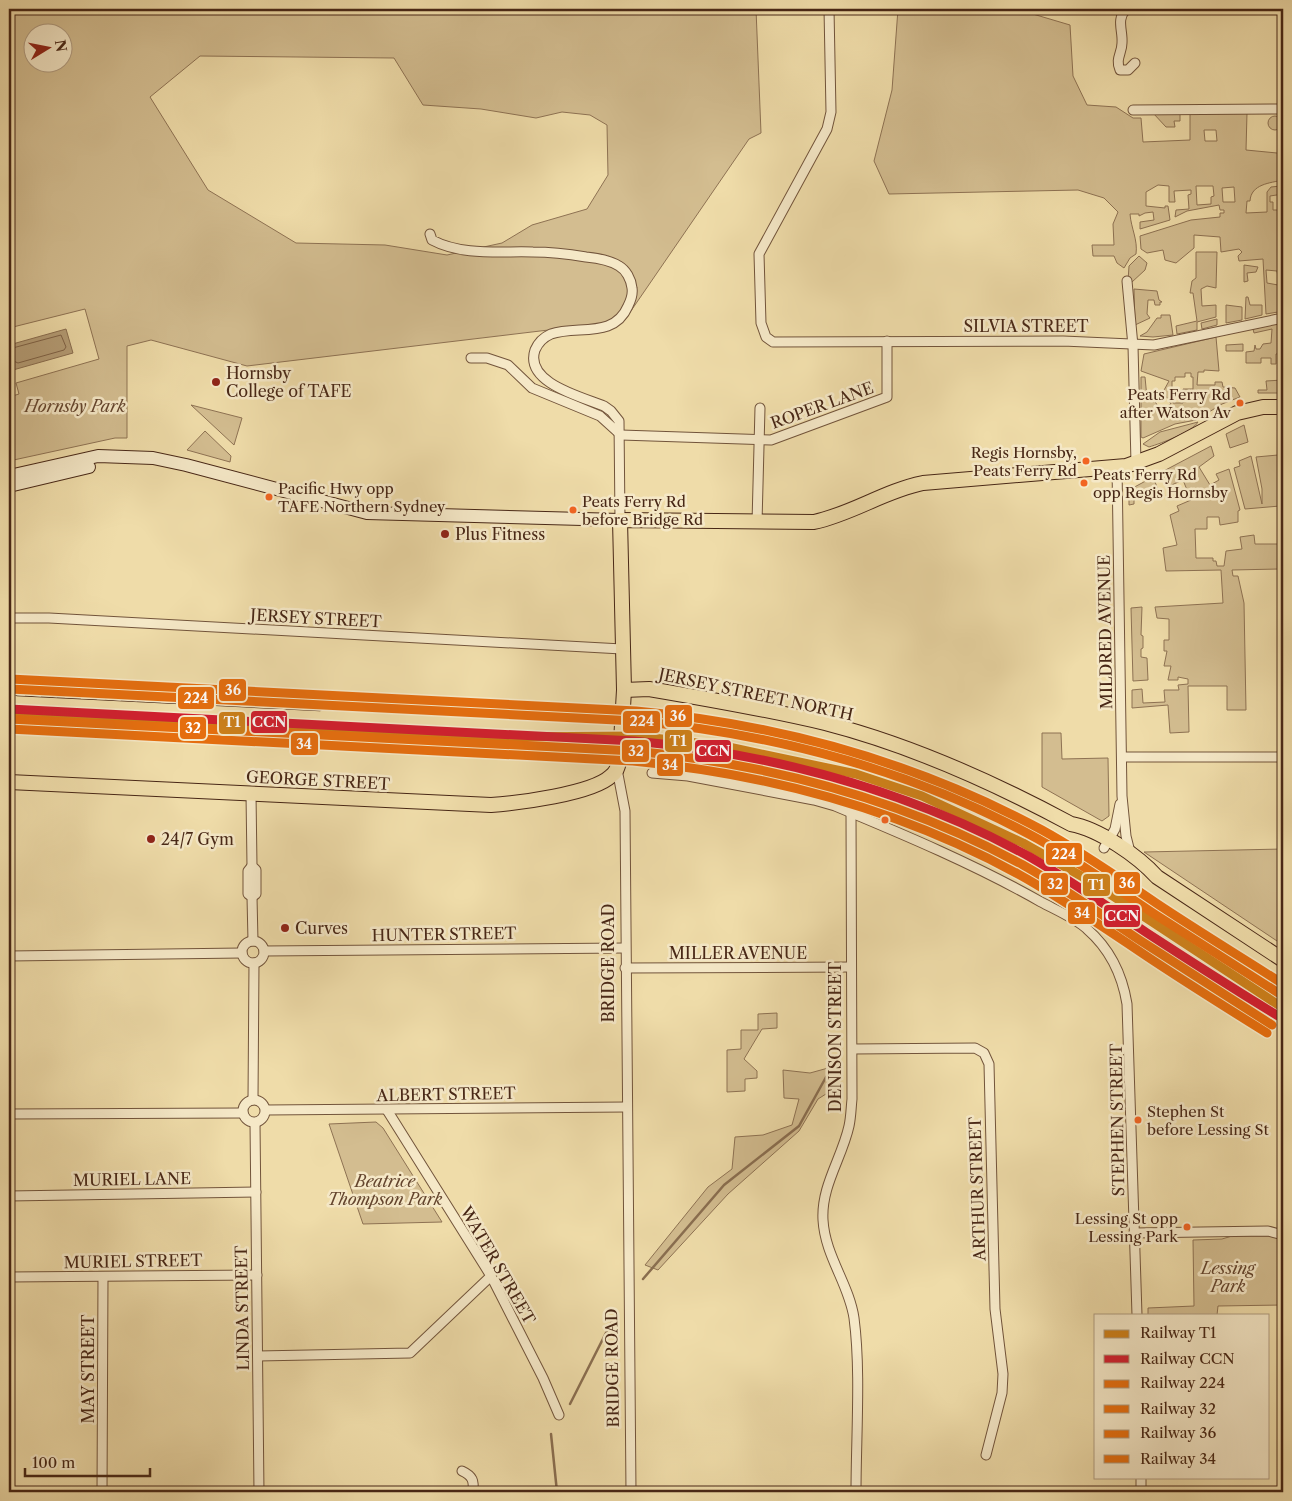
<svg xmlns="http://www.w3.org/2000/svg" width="1292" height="1501" font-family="'Libre Caslon Text',serif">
  <rect width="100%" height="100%" fill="#efdca9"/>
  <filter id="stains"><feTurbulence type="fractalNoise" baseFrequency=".004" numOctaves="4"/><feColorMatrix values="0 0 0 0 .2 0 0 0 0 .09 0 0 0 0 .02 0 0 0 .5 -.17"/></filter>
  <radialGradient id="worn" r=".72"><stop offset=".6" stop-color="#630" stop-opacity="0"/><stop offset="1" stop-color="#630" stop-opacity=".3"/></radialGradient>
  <g fill="#d3bd90" stroke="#8e7253" fill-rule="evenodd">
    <path d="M9,9h747l5,124 -12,6 -125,182 -377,45 -96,-26 -24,6v92h-12l-106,23v-64l10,-3 -3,-11 83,-24 -14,-50 -76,19zM32,32h30v30h-30zM200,56l194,2 29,47 58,4 55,9 26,-6 28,3 17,10 1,50 -21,34 -55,16 -30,18 -55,12 -62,-10 -89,-2 -88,-53 -58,-93z"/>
    <path d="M898,9h118l54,16 3,51 14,29 29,2 17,11h8l2,24 47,-2v-27h57l-1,37 31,3 6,5v22c-13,3 -32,4 -33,21h-3l-1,12 21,-1v-20l4,-5 10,-1 2,8 -13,2v6h3v8h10v100l-1,-33h-4l-1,-6 -11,-1 1,13 11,2v27l-12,2 -3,-55 -24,2 -1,-5 4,-4 -3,-3 -18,3 -1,-15 -26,-2v13l-18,15 -11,-3 -2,-10 -16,3 -6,-4 -1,-13 51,-16 29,-3v-4h4v-3h-4l-1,-5 -32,6 -12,6 1,-7 13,-1 -1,-14 3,-1v-4l-17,1 1,11h-6v-16l-11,-1 -12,7v14l19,2v-2h3l2,14 -30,9v-7l14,-2 -1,-8 -8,1 -6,3v-2h-9c1,14 8,26 6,40l-6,4 -6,10 -7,-5 -3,-7h-21l-1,-11h22l-1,-21 5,-12 -14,-14 -26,-8 -189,4 -15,-33 18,-71zM1204,130h12l1,11h-12zM1196,186h17l1,10 -3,1v7l-14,1zM1234,187l1,15h-12l-1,-14z"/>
    <path d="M1153,113h27v8h-6l1,6h-9z"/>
    <circle cx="1275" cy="123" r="7"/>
    <path d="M1196,252h21l-1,36 -9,-2 -6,3 1,17 14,-1v12l-19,5v8l-20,4 -1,-8 21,-5 -4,-28h-3l2,-12 4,-3z"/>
    <path d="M1139,256l8,7 -2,7 -13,12 -4,-1 1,-15z"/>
    <path d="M1244,265l14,2 -2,5 -9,1 1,8 -4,1z"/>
    <path d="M1134,289l23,2 2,9 3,2h-2v3h-5l-1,-5h-6l-1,14 3,4 -15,7z"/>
    <path d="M1246,297h2l2,8h12v10l-17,4z"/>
    <path d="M1226,305l16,2v13l-16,3z"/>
    <path d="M1161,315h9l3,20 -20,2 -13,-1 7,-4 10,-14h4z"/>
    <path d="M1217,319v6l-15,4 -1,-6z"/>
    <path d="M1283,322v31l-7,1v10h-5v-6h-10v5h-15v-11l8,-1 1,-6 1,4h4l3,-5 8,-1 1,-14 -18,4 -1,-4z"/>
    <path d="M1216,337l3,34 -15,-1v2h-6l-1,13h18v-3h7l1,5 12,1 5,9 -18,7 -26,16 -21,4 -32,14 -2,-1v-60h4l2,21h6l7,12 11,-6 -8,-12 6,-11 -28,-10 3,-17zM1185,373h6v4h2v12h-10v14h-10l1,-12h-2v-10h3v-4h10z"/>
    <path d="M1243,344v7h-17v-6z"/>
    <path d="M1283,380v13h-25v-3h9l-1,-9z"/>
    <path d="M191,405l51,13 -8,27z"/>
    <path d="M1198,422c-6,10 -36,21 -49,25l-6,-3 17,-12z"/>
    <path d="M1244,425l4,17 -18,6 -4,-14z"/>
    <path d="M205,431l26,25 -1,6 -43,-12z"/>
    <path d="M1211,446l3,10 -15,11 11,18 9,-5 -3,-6 13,-5 11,41 -2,1v11l-18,3 -1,-8h-12v12h-12l1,29h17v3h3l1,5h7l2,-15 16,-2 -2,-12 14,-2 1,9h23l1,25 -47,1 1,6h5l6,27 2,107h-19v-24h-39l1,46 -19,1 -2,-28 -36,3v-18l10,-1 1,14 22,-1 -1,-12h15l-1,-5 10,-1v-5l-10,-2v3h-10l3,-14h-7l3,-15h-3v-11h5v-21l-12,-1 -2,-11 68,-4 -2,-33 -55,1 -3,-23 14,-3 -7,-30 9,-4 -2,-5 14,-6 -8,-20 -16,7 -9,-13z"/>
    <path d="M1278,455l2,51 -35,3 -11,-41 6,-2 -1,-5 12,-5 11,48v-15l-6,-32z"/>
    <path d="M1153,477l6,15h-14l1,3 -9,1v3l-3,1v4l-5,1v-15z"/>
    <path d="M1142,607l-1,28 2,1v12l-2,1v8l6,1 1,22 -15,1 -2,-73z"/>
    <path d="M1042,733h19l1,26 46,-1 1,58 -7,5 -60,-34z"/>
    <path d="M1283,849v96l-139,-93z"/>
    <path d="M777,1013v15l-15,1 -18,30 13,12v7l-12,1v12l-18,1v-42l14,-1v-19h17v-16z"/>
    <path d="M839,1065l-2,22 -19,12 -19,32 -71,63 -70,76 -13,-5 63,-78 24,-18 3,-32 28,-2 29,-10 7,-26 -15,-1 -1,-28 27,3z"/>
    <path d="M376,1122l7,6 59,94 -79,2 -34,-100z"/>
    <path d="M1232,1236h44l7,5v64l-65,1 -1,9h-69v-7l46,-2 -1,-66 29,-1z"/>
  </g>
  <path fill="#b69e77" stroke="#8a6e50" d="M66,329l7,24 -60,17 -4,-25z"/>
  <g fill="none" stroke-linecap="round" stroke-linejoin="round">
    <path stroke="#7f6246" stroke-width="1" d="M9,349l52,-14 5,12 -2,3 -46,13 -9,-4"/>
    <g stroke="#8a6e50" stroke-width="2.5">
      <path d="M643,1279l81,-94 75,-59 37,-67"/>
      <path d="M570,1404l44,-87"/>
      <path d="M551,1434l6,58"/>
    </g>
    <g stroke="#72543b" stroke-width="11">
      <g id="street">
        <path d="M829,9l2,103 -4,17 -68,125 2,69 5,14 7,5 290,-1 91,4 129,-27"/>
        <path d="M1126,9c-10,11 -3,21 -4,34 0,10 -7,16 -2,27h8l7,-7"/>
        <path d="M1133,110l150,-1"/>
        <path d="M430,234l2,6c30,16 68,11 101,12 18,0 35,2 53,5 10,1 24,3 33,9 7,4 12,13 13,22 1,6 -1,12 -4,18 -14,33 -50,19 -77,28 -7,3 -13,9 -16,16 -11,33 47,47 69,56l7,5 8,10 1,99"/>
        <path d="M1127,281l6,65 3,117"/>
        <path d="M471,358h16l21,7 24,23 68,28 21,19"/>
        <path d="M621,435l150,5 116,-43v-56"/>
        <path d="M1117,467l5,329 4,40 4,16"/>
        <path d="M757,523l3,-115"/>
        <path d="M9,618h40l573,31"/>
        <path d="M1122,757h161"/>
        <path d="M617,769l8,42 6,681"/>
        <path d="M652,773l36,3 126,24 21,6c70,29 141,59 206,96 15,8 34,16 46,27 23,20 35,44 40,75l10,311"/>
        <path d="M251,794l1,72 4,4v24l-4,3"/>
        <path d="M851,813l1,286c-1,9 -1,18 -3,27 -7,32 -28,60 -26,94 2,36 26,64 31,98 7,53 2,119 2,174"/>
        <path d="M1104,848l11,-19 5,-25"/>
        <path d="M252,866l-4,5v23l4,3 1,44"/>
        <circle cx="253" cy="952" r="11"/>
        <path d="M264,951l361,-3"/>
        <path d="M9,956l233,-3"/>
        <path d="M625,968l226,-1"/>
        <path d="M853,1049l122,-1 9,5 5,11 6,245 8,65 -1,19 -16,62"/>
        <circle cx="254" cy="1111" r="11"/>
        <path d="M253,1100l1,-137"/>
        <path d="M266,1110l360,-3"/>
        <path d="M387,1110l104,166 52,102 16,37"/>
        <path d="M9,1114l234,-1"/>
        <path d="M255,1123l4,369"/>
        <path d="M9,1196l247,-4"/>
        <path d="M1134,1233l134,-2 15,4"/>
        <path d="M9,1277l248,-2"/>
        <path d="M258,1356l152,-3 81,-77"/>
        <path d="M462,1471c11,5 12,10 11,21"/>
        <path d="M1141,1477v15"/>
        <path d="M102,1492l1,-215"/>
      </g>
    </g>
    <g stroke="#482716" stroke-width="14">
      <g id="secondary">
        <path d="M9,476l89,-20 55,2 33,7 181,48 253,7"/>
        <path d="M9,486l80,-19"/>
      </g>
    </g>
    <g stroke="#482716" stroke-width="16">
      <g id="primary">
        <path d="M624,690l25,-1c59,10 118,20 176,34 86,22 168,59 246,101 28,5 67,32 86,53l126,83"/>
        <path d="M9,782l482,23c27,-2 101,-11 120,-29 6,-4 7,-10 9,-17l4,-69 -4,-170 194,2c38,-8 70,-31 109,-39l203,-17 33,-12 78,-41 26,-6h20"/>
      </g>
    </g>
    <use href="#street" stroke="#f5e8c7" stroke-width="9"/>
    <use href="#secondary" stroke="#f5e8c7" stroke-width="12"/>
    <use href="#primary" stroke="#efdca9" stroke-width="14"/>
    <g stroke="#482716" stroke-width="4.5">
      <path id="rail" d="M17,694l303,15"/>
    </g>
    <use href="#rail" stroke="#f5e8c7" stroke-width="2.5" stroke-dasharray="8" stroke-linecap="butt"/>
    <g stroke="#f5e8c7" stroke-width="12">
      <path id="rail-1" d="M9,711l500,26 126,-1 89,10 132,28 66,22 101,47 67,38 193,127"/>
    </g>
    <g stroke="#f5e8c7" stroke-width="12">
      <path id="rail-2" d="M9,709l625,32c139,13 274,49 396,116 40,23 78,50 117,76 43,28 87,56 131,83"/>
    </g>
    <g stroke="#f5e8c7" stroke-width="12">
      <path id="rail-3" d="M10,689l626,32c141,13 278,50 402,118 41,23 79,50 118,76 42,27 85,54 127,81"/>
    </g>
    <g stroke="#f5e8c7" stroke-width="12">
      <path id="rail-4" d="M9,719l625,32c136,13 268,48 389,114 41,23 79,50 118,76 44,28 88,56 131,84"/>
    </g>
    <g stroke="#f5e8c7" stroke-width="12">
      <path id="rail-5" d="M10,679l626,32c142,13 280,51 406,119 40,22 77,48 114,73 42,28 85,54 127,81"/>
    </g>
    <g stroke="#f5e8c7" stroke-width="12">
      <path id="rail-6" d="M9,729l624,32c135,13 266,48 385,113 40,22 77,48 115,73 44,30 89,58 134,86"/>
    </g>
    <use href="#rail-1" stroke="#cd801a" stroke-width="9"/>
    <use href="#rail-2" stroke="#d11f2f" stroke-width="9"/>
    <use href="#rail-3" stroke="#e56e0f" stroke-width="9"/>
    <use href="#rail-4" stroke="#e56e0f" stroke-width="9"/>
    <use href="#rail-5" stroke="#e56e0f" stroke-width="9"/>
    <use href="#rail-6" stroke="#e56e0f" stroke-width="9"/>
  </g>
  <g fill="#8f2418" stroke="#f5e8c7" stroke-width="2">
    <circle cx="216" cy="382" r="5"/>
    <circle cx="445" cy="534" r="5"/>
    <circle cx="151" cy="839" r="5"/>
    <circle cx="285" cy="928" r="5"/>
  </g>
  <g fill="#f26522" stroke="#f5e8c7" stroke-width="2">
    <circle cx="1240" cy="403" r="4.5"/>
    <circle cx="1086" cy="461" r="4.5"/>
    <circle cx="1084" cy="483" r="4.5"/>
    <circle cx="269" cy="497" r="4.5"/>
    <circle cx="573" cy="510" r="4.5"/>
    <circle cx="885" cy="820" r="4.5"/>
    <circle cx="1138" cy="1120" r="4.5"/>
    <circle cx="1187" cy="1227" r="4.5"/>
  </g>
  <g text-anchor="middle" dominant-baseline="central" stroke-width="5" stroke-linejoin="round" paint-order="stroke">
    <g font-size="15" fill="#482716" stroke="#f5e8c7" text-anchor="start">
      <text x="1231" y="394" text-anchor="end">Peats Ferry Rd<tspan x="1231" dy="18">after Watson Av</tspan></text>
      <text x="1077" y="452" text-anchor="end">Regis Hornsby,<tspan x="1077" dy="18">Peats Ferry Rd</tspan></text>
      <text x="1093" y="474">Peats Ferry Rd<tspan x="1093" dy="18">opp Regis Hornsby</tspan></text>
      <text x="278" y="488">Pacific Hwy opp<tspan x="278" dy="18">TAFE Northern Sydney</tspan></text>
      <text x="582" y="501">Peats Ferry Rd<tspan x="582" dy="18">before Bridge Rd</tspan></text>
      <text x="1147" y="1111">Stephen St<tspan x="1147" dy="18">before Lessing St</tspan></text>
      <text x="1178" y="1218" text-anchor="end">Lessing St opp<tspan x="1178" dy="18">Lessing Park</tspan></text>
    </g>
    <g font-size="16" fill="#482716" stroke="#f5e8c7">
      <text x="1026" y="326">SILVIA STREET</text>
      <text transform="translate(822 405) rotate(-20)">ROPER LANE</text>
      <text transform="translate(316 618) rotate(3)">JERSEY STREET</text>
      <text transform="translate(1105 632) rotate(-91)">MILDRED AVENUE</text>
      <text transform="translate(756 694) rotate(12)">JERSEY STREET NORTH</text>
      <text transform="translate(318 780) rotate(3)">GEORGE STREET</text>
      <text transform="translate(444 934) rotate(-1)">HUNTER STREET</text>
      <text x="738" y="953">MILLER AVENUE</text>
      <text transform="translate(608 963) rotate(-90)">BRIDGE ROAD</text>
      <text transform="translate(835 1037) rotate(-90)">DENISON STREET</text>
      <text transform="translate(446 1094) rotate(-1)">ALBERT STREET</text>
      <text transform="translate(1117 1120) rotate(-91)">STEPHEN STREET</text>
      <text transform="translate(132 1179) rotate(-1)">MURIEL LANE</text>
      <text transform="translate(977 1189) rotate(-92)">ARTHUR STREET</text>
      <text transform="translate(133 1261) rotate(-1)">MURIEL STREET</text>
      <text transform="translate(498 1265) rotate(60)">WATER STREET</text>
      <text transform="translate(242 1308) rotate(-91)">LINDA STREET</text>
      <text transform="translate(612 1368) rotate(-91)">BRIDGE ROAD</text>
      <text transform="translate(88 1369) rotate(-90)">MAY STREET</text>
    </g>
    <g font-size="16" fill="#482716" stroke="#f5e8c7" text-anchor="start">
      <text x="226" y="373">Hornsby<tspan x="226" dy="18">College of TAFE</tspan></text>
      <text x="455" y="534">Plus Fitness</text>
      <text x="161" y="839">24/7 Gym</text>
      <text x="295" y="928">Curves</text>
    </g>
    <g font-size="16" font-style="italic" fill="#64452e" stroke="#f5e8c7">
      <text x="75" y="406">Hornsby Park</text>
      <text x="385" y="1181">Beatrice<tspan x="385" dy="18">Thompson Park</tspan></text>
      <text x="1228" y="1268">Lessing<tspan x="1228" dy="18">Park</tspan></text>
    </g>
  </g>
  <g stroke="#f5e8c7" stroke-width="2">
    <rect x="218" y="678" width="29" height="24" rx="5" fill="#e56e0f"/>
    <rect x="177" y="686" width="38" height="24" rx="5" fill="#e56e0f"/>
    <rect x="664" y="704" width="29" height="24" rx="5" fill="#e56e0f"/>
    <rect x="622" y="710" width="39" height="24" rx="5" fill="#e56e0f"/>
    <rect x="250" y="710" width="38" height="24" rx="5" fill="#d11f2f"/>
    <rect x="218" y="711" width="28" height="24" rx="5" fill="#cd801a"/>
    <rect x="179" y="716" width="28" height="24" rx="5" fill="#e56e0f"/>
    <rect x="664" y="729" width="29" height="24" rx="5" fill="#cd801a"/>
    <rect x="290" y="732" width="29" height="24" rx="5" fill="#e56e0f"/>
    <rect x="621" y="739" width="29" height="24" rx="5" fill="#e56e0f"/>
    <rect x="694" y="739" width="38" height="24" rx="5" fill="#d11f2f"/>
    <rect x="656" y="753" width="28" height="24" rx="5" fill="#e56e0f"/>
    <rect x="1045" y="842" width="38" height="24" rx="5" fill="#e56e0f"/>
    <rect x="1113" y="871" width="28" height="24" rx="5" fill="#e56e0f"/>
    <rect x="1040" y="872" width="29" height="24" rx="5" fill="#e56e0f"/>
    <rect x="1082" y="873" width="29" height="24" rx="5" fill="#cd801a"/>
    <rect x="1067" y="901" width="29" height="24" rx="5" fill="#e56e0f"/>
    <rect x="1103" y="904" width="38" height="24" rx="5" fill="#d11f2f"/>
  </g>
  <g font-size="14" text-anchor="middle" font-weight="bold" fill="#fff">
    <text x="233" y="695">36</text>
    <text x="196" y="703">224</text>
    <text x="678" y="721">36</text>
    <text x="642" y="726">224</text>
    <text x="269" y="727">CCN</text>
    <text x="232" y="727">T1</text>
    <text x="193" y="733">32</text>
    <text x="678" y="746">T1</text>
    <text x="304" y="749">34</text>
    <text x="636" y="756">32</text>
    <text x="713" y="756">CCN</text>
    <text x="670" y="770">34</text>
    <text x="1064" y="859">224</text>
    <text x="1127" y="888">36</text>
    <text x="1055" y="889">32</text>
    <text x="1096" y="890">T1</text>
    <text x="1082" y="918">34</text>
    <text x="1122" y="921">CCN</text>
  </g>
  <rect width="1292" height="1501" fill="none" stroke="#efdca9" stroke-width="30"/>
  <rect x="10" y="10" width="1272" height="1481" fill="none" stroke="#482716" stroke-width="2.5"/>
  <rect x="15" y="15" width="1262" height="1471" fill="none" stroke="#482716"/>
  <rect x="1094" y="1314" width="175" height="165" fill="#f5e8c7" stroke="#b09b80"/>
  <rect x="1104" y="1330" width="25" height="8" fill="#cd801a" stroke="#b09b80"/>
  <text x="1140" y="1338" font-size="15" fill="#482716">Railway T1</text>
  <rect x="1104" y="1355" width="25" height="8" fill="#d11f2f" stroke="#b09b80"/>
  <text x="1140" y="1364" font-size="15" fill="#482716">Railway CCN</text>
  <rect x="1104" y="1380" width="25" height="8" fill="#e56e0f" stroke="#b09b80"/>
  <text x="1140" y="1388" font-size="15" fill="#482716">Railway 224</text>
  <rect x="1104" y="1405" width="25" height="8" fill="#e56e0f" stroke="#b09b80"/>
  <text x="1140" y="1414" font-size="15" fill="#482716">Railway 32</text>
  <rect x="1104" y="1430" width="25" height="8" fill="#e56e0f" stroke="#b09b80"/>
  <text x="1140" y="1438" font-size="15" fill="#482716">Railway 36</text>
  <rect x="1104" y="1455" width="25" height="8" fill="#e56e0f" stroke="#b09b80"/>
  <text x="1140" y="1464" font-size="15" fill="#482716">Railway 34</text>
  <g transform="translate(48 48) rotate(80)"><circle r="24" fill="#f5e8c7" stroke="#b09b80"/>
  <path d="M0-4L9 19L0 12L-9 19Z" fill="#8f2418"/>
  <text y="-8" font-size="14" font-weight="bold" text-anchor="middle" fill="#482716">N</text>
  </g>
  <path d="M25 1468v8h125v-8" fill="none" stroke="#482716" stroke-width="2.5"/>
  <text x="32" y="1468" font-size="15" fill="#482716" stroke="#f5e8c7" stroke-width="4" paint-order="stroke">100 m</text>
  <rect width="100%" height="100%" filter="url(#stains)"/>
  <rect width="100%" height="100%" fill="url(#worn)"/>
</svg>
